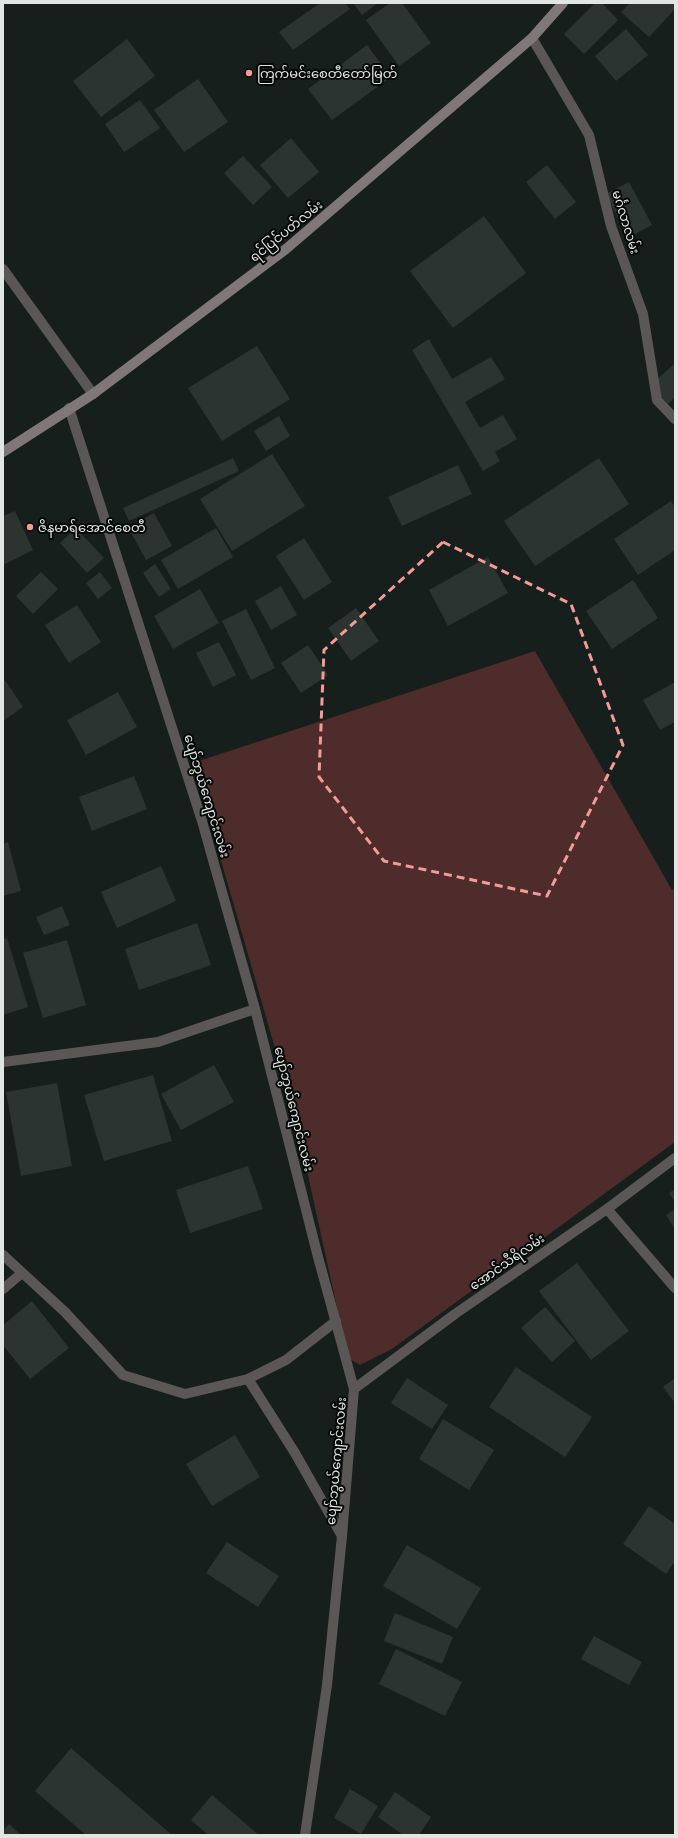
<svg xmlns="http://www.w3.org/2000/svg" width="678" height="1838" font-family="'Crimson Pro','Noto Sans Myanmar',serif">
  <rect width="100%" height="100%" fill="#161f1c"/>
  <path fill="#4d2c2b" d="M535,651l137,239 3,-1v253l-283,207 -32,16 -12,-7 -51,-233 -104,-362z"/>
  <g fill="#2b3431">
    <path d="M320,3h25l5,6 -57,41 -14,-18z"/>
    <path d="M353,3h25l-16,12z"/>
    <path d="M390,3h12l29,40 -32,23 -33,-46z"/>
    <path d="M595,3h7l16,17 -34,34 -20,-20z"/>
    <path d="M630,3h45v6l-26,28 -28,-25z"/>
    <path d="M626,29l22,26 -32,26 -21,-25z"/>
    <path d="M127,39l28,37 -54,41 -28,-36z"/>
    <path d="M367,45l24,32 -59,43 -24,-31z"/>
    <path d="M198,79l30,43 -44,30 -30,-42z"/>
    <path d="M140,100l20,28 -36,24 -19,-28z"/>
    <path d="M291,138l28,34 -31,26 -28,-33z"/>
    <path d="M243,156l29,31 -19,18 -29,-32z"/>
    <path d="M547,165l29,37 -21,17 -29,-37z"/>
    <path d="M629,182l23,43 -24,13 -22,-44z"/>
    <path d="M484,216l42,57 -73,55 -43,-57z"/>
    <path d="M429,339l23,40 39,-22 14,22 -40,23 15,26 23,-13 14,24 -22,13 5,9 -17,10 -71,-121z"/>
    <path d="M257,346l33,53 -68,42 -34,-53z"/>
    <path d="M675,363v34l-7,7 -17,-19z"/>
    <path d="M279,416l11,20 -24,15 -12,-20z"/>
    <path d="M272,454l33,52 -73,45 -32,-52z"/>
    <path d="M233,458l6,13 -110,50 -6,-13z"/>
    <path d="M599,458l30,46 -94,62 -31,-45z"/>
    <path d="M458,465l14,29 -70,32 -14,-29z"/>
    <path d="M671,501l4,6v43l-37,25 -24,-36z"/>
    <path d="M15,511l18,39 -30,15v-49z"/>
    <path d="M154,513l18,33 -26,14 -18,-33z"/>
    <path d="M76,528l28,30 -17,15 -27,-30z"/>
    <path d="M216,528l17,29 -55,32 -17,-29z"/>
    <path d="M304,538l28,44 -28,18 -28,-44z"/>
    <path d="M488,557l20,36 -60,33 -19,-36z"/>
    <path d="M155,564l16,25 -12,8 -16,-24z"/>
    <path d="M41,572l17,17 -25,25 -17,-18z"/>
    <path d="M100,572l12,16 -14,11 -12,-16z"/>
    <path d="M633,580l25,38 -46,31 -26,-38z"/>
    <path d="M281,586l16,29 -26,15 -16,-29z"/>
    <path d="M200,589l19,34 -46,26 -19,-33z"/>
    <path d="M77,605l24,37 -32,21 -24,-38z"/>
    <path d="M356,608l23,33 -28,20 -23,-33z"/>
    <path d="M246,609l29,59 -24,12 -29,-59z"/>
    <path d="M219,642l17,33 -23,12 -17,-34z"/>
    <path d="M308,645l20,30 -27,18 -20,-30z"/>
    <path d="M5,680l18,27 -20,14v-39z"/>
    <path d="M675,682v40l-15,8 -17,-30z"/>
    <path d="M118,692l19,35 -51,28 -19,-35z"/>
    <path d="M134,776l13,33 -55,22 -13,-34z"/>
    <path d="M8,842l13,49 -18,5v-52z"/>
    <path d="M161,866l15,35 -59,27 -16,-36z"/>
    <path d="M62,906l8,19 -26,10 -8,-18z"/>
    <path d="M197,923l14,42 -72,25 -14,-41z"/>
    <path d="M7,938l21,69 -25,8v-76z"/>
    <path d="M67,940l19,65 -43,13 -20,-65z"/>
    <path d="M214,1065l20,37 -53,28 -20,-36z"/>
    <path d="M153,1075l19,66 -68,20 -20,-66z"/>
    <path d="M57,1083l15,83 -51,10 -15,-84z"/>
    <path d="M248,1166l15,43 -73,24 -14,-43z"/>
    <path d="M675,1189v13l-6,-9z"/>
    <path d="M675,1209v20l-9,-14z"/>
    <path d="M577,1263l52,68 -38,29 -52,-69z"/>
    <path d="M32,1301l37,47 -39,31 -27,-34v-20z"/>
    <path d="M545,1307l30,34 -23,21 -31,-34z"/>
    <path d="M516,1367l76,50 -27,40 -76,-50z"/>
    <path d="M407,1378l41,27 -16,24 -41,-26z"/>
    <path d="M675,1378v25l-12,-16z"/>
    <path d="M443,1419l51,31 -25,40 -50,-31z"/>
    <path d="M235,1435l25,42 -48,29 -26,-42z"/>
    <path d="M649,1506l26,18v37l-9,13 -43,-30z"/>
    <path d="M227,1542l52,34 -21,31 -52,-34z"/>
    <path d="M407,1545l74,43 -24,41 -74,-43z"/>
    <path d="M395,1613l58,24 -11,27 -58,-23z"/>
    <path d="M594,1636l48,26 -13,23 -48,-26z"/>
    <path d="M396,1649l66,33 -17,34 -66,-32z"/>
    <path d="M71,1748l101,87h-86l-51,-44z"/>
    <path d="M350,1789l28,17 -17,28 -27,-16z"/>
    <path d="M395,1792l36,25 -12,18h-16l-25,-18z"/>
    <path d="M212,1795l47,40h-51l-17,-15z"/>
    <path d="M9,1824l12,11h-18v-4z"/>
  </g>
  <g fill="none" stroke-linecap="round" stroke-linejoin="round">
    <g stroke="#5c5757" stroke-width="10">
      <path d="M532,38l57,97 22,91 32,88 14,86 18,19"/>
      <path d="M3,269l90,125"/>
      <path d="M69,408l133,413 53,188 63,248 36,132 -12,147 -15,149 -22,150"/>
      <path d="M3,1062l155,-20 97,-33"/>
      <path d="M607,1209l68,79"/>
      <path d="M3,1255l62,57 58,63 62,19 63,-15 47,74 47,83"/>
      <path d="M3,1289l19,-16"/>
      <path d="M248,1379l38,-19 50,-39"/>
      <path d="M354,1389l101,-75 152,-105 68,-51"/>
    </g>
    <path stroke="#807878" stroke-width="10" d="M3,452l90,-58 193,-145 246,-211 31,-35"/>
  </g>
  <path fill="none" stroke="#f59b97" stroke-width="3" stroke-dasharray="8 5" stroke-linejoin="round" d="M443,542l128,62 52,141 -76,151 -163,-35 -65,-84 5,-127z"/>
  <g fill="#f59b97" stroke="#050807" stroke-width="1.5">
    <circle cx="249" cy="73" r="4"/>
    <circle cx="30" cy="527" r="4"/>
  </g>
  <g text-anchor="middle" dominant-baseline="central" stroke-width="4" stroke-linejoin="round" paint-order="stroke">
    <g font-size="13" fill="#e0e6e4" stroke="#050807" text-anchor="start">
      <text x="257" y="73">ကြက်မင်းစေတီတော်မြတ်</text>
      <text x="38" y="527">ဇိနမာရ်အောင်စေတီ</text>
    </g>
    <g font-size="13" fill="#e0e6e4" stroke="#050807">
      <text transform="translate(626 222) rotate(73)">မင်္ဂလာလမ်း</text>
      <text transform="translate(286 231) rotate(-39)">ရင်ပြင်ပတ်လမ်း</text>
      <text transform="translate(207 796) rotate(73)">ပျော်ဘွယ်ကျောင်းလမ်း</text>
      <text transform="translate(294 1109) rotate(76)">ပျော်ဘွယ်ကျောင်းလမ်း</text>
      <text transform="translate(507 1262) rotate(-35)">အောင်သီရိလမ်း</text>
      <text transform="translate(336 1461) rotate(-85)">ပျော်ဘွယ်ကျောင်းလမ်း</text>
    </g>
  </g>
  <rect width="678" height="1838" fill="none" stroke="#e0e6e4" stroke-width="8"/>
</svg>
